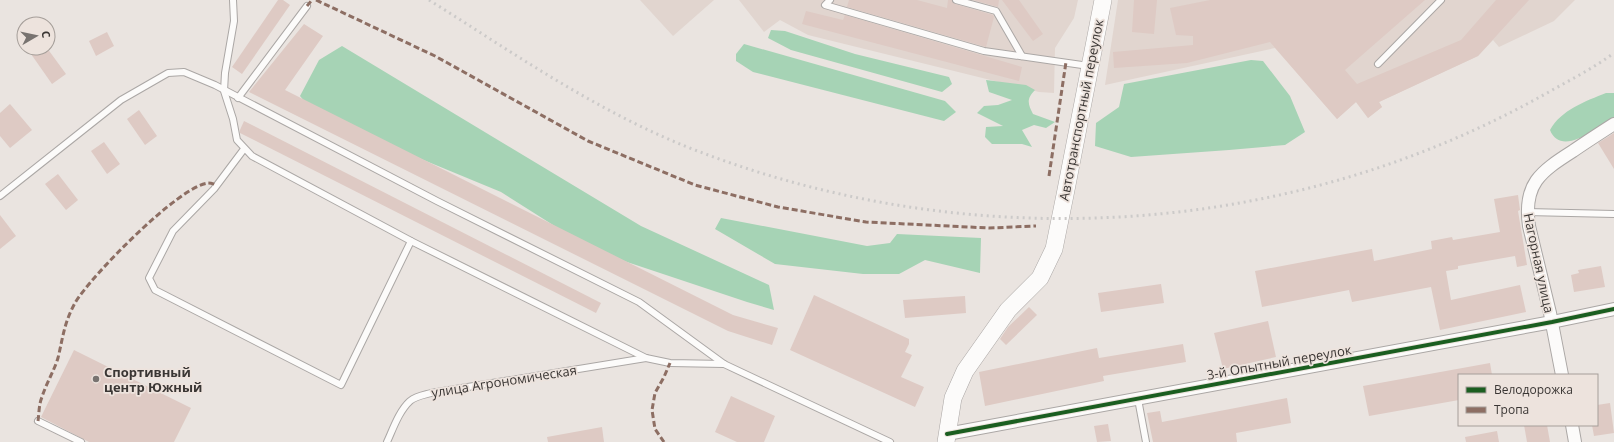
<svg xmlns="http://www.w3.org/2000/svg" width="1614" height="442" font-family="'Open Sans',sans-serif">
  <rect width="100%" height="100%" fill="#eae4e0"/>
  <g fill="#e1d5cf">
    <path d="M640,0h74l-41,36z"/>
    <path d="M739,0h339l-4,18 -19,30 -1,45 -15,-1 -231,-57 -28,-15 -16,12z"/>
    <path d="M1118,0h457l-21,21 -55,26 -6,-7 -15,16 -99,46 3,5 -14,11 -12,-16 -19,17 -62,-71 -170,37z"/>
  </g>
  <g fill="#a6d3b5">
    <path d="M771,30l14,1 70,23 94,23 3,7 -10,8 -151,-42 -23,-12z"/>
    <path d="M744,44l201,57 11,11 -12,9 -191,-49 -17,-11v-7z"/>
    <path d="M342,46l299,180 128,59 5,25 -27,-8 -120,-40 -44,-18 -82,-52 -184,-76 -17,-20 19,-36z"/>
    <path d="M1251,60l12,1 27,35 15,36 -20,13 -56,5 -98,7 -36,-11 1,-23 23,-16 5,-23z"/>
    <path d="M986,80l40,5 9,5c-9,9 -7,14 -2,24l22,8 -9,6 -12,-3 -12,5 10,17 -10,-3h-30l-7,-7 1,-10 17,-1 -26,-13 7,-7 14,-1 14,-5 -23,-8z"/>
    <path d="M1606,93h8v24c-15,10 -53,41 -64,13 11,-20 36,-29 56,-37z"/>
    <path d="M721,218l146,28 23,-3 7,-9 84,4 -1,35 -55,-13 -26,14h-36l-88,-10 -60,-35z"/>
  </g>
  <g fill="#decac4">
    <path d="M278,0h5l7,5 -48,69 -10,-7z"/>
    <path d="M849,0h68l30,8 1,-8h4l3,4 38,11 1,2 -8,30 -139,-40z"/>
    <path d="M973,0h26l-1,7z"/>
    <path d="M1002,0h17l24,34 -10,7z"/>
    <path d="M1134,0h23l-3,34 -22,-2z"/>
    <path d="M1210,0h215l-80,70 12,14 104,-44 35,-40h33l-51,56 -99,46 3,5 -14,11 -12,-16 -19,17 -67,-77 -83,21 -73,5 -1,-16 80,-7v-9l-17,-1 -6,-27z"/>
    <path d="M806,11l37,9 2,-5 177,52 -3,14 -217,-57z"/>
    <path d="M304,24l19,12 -38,54 448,225 45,13 -6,17 -44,-14 -479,-239z"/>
    <path d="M107,32l7,14 -18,10 -7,-15z"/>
    <path d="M40,48h7l19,26 -14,10 -21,-30z"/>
    <path d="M10,104l22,26 -22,18 -10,-12v-23z"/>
    <path d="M139,110l18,26 -12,9 -18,-26z"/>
    <path d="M244,121l357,182 -5,10 -356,-180v-3z"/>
    <path d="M1614,133v36l-16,-26z"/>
    <path d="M104,142l16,22 -13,10 -16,-23z"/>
    <path d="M58,174l20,26 -12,10 -21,-26z"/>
    <path d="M1518,195l2,15 -2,1 9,54 -10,2 -2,-11 -57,10v3l-12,2 5,29 69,-15 6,27 -86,18 -9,-43 -79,15 -3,-12 -87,17 -7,-36 117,-22 2,12 58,-12 -1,-8 21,-4 1,3 47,-8 -6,-33z"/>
    <path d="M0,215l16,21 -16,13z"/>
    <path d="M1601,266l4,21 -31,5 -3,-17 8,-2 -1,-3z"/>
    <path d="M1161,284l3,19 -63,9 -3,-19z"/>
    <path d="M814,295l95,44v5l-4,8 7,3 -11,22 23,10 -9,20 -125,-57z"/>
    <path d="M965,296l1,17 -61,5 -2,-18z"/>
    <path d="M1029,307l8,8 -31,30 -6,-6 8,-12z"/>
    <path d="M1268,321l8,36 -53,12 -9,-36z"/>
    <path d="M1183,344l3,18 -83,14 1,5 -119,25 -6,-34 118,-24 2,10z"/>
    <path d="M74,350l117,58 -17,34h-85l-48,-25z"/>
    <path d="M1490,363l2,12h-33v25l-90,16 -6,-30z"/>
    <path d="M731,396l44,20 -11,26h-27l-22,-10z"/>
    <path d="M1287,398l4,25 -55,10 1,9h-84l-6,-29 13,-2 2,11z"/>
    <path d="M1610,403l4,30 -20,3 -2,-11h5v-20z"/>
    <path d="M1108,424l3,17 -14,1 -3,-16z"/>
    <path d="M1524,425h23l3,17h-23z"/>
    <path d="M602,427l2,15h-56l-1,-5z"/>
    <path d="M1497,431l2,11h-33l-1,-5z"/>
  </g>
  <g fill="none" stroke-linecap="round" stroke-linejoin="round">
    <g stroke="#aba7a5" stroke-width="8">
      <g id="lane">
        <path d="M233,0l1,21 -9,52 -1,18 9,28 4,21 15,16 159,85 235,117 24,5 54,1"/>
        <path d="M830,0l-5,5 159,46 105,15"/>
        <path d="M956,0l40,11 26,45"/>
        <path d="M1378,64l63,-64"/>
        <path d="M238,98l69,-92"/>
        <path d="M244,149l-30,40 -41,42 -24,47 6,12 186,95 70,-144"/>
        <path d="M0,196l121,-96 47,-27 16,-1 31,13 222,116 202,101 85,62 166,78"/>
        <path d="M1527,212l87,2"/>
        <path d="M1138,399l8,43"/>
        <path d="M38,421l43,21"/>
        <path d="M387,442c6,-13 12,-31 23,-41 6,-5 14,-6 21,-8l215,-35"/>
      </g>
    </g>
    <g stroke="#aba7a5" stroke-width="14">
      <g id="street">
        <path d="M1562,375l-12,-62 -21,-87c-6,-42 11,-54 44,-75 13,-9 27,-18 41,-27"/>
        <path d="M1572,425l3,17"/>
        <path d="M947,434l605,-112 62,-13"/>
      </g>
    </g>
    <g stroke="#aba7a5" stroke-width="18">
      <path id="secondary" d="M946,442l7,-44 12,-27 43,-61 32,-32 14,-29 11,-54 38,-195"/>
    </g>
    <use href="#lane" stroke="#fcfbfa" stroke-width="6"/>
    <use href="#street" stroke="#fcfbfa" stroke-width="12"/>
    <use href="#secondary" stroke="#fcfbfa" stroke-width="17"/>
    <path stroke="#cccac9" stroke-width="3" stroke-dasharray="2 4" stroke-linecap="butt" d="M429,0c86,54 170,113 266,150 279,108 598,89 859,-61 20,-11 41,-22 60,-36"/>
    <g stroke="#8d6e63" stroke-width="3" stroke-dasharray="6 3" stroke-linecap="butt">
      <path d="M316,0l119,56 153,85 107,44 83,22 88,15 123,6 47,-2"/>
      <path d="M307,6l5,-6"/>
      <path d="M1049,176l17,-114"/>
      <path d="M38,421c1,-8 1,-17 4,-24 4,-13 12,-26 16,-39 5,-21 6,-35 17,-55 15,-26 104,-117 133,-120 3,0 6,1 9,2"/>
      <path d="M664,442l-9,-13 -3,-19 3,-17 9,-16 6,-14"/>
    </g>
    <g stroke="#ede3dd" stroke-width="6">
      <path id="cycleway" d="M947,434l605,-112 62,-13"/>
    </g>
    <use href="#cycleway" stroke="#1b5e20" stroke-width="4"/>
  </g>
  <circle fill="#787370" stroke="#ede3dd" stroke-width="1.5" cx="96" cy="379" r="4"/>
  <g text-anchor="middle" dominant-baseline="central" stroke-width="3.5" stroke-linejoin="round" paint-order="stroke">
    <g font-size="13" fill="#3a3634" stroke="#ede3dd">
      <text transform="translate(1081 110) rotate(-79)">Автотранспортный переулок</text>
      <text transform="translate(1539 263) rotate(78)">Нагорная улица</text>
      <text transform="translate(1279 362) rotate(-10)">3-й Опытный переулок</text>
      <text transform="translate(504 381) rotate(-9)">улица Агрономическая</text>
    </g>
    <g font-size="13" font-weight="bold" fill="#3a3634" stroke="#ede3dd" text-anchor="start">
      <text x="104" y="372">Спортивный<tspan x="104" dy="15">центр Южный</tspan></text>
    </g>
  </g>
  <rect x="1458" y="374" width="140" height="52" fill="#ede3dd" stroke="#a59e99"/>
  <rect x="1466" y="387" width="20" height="6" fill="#1b5e20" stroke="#a59e99"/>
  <text x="1494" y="394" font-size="12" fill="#3a3634">Велодорожка</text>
  <rect x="1466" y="407" width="20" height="6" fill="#8d6e63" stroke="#a59e99"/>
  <text x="1494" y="414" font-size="12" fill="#3a3634">Тропа</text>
  <g transform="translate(36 36) rotate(81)"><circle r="19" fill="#ede3dd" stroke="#a59e99"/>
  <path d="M0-3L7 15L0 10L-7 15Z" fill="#787370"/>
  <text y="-6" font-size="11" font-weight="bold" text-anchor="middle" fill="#3a3634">С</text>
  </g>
</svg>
